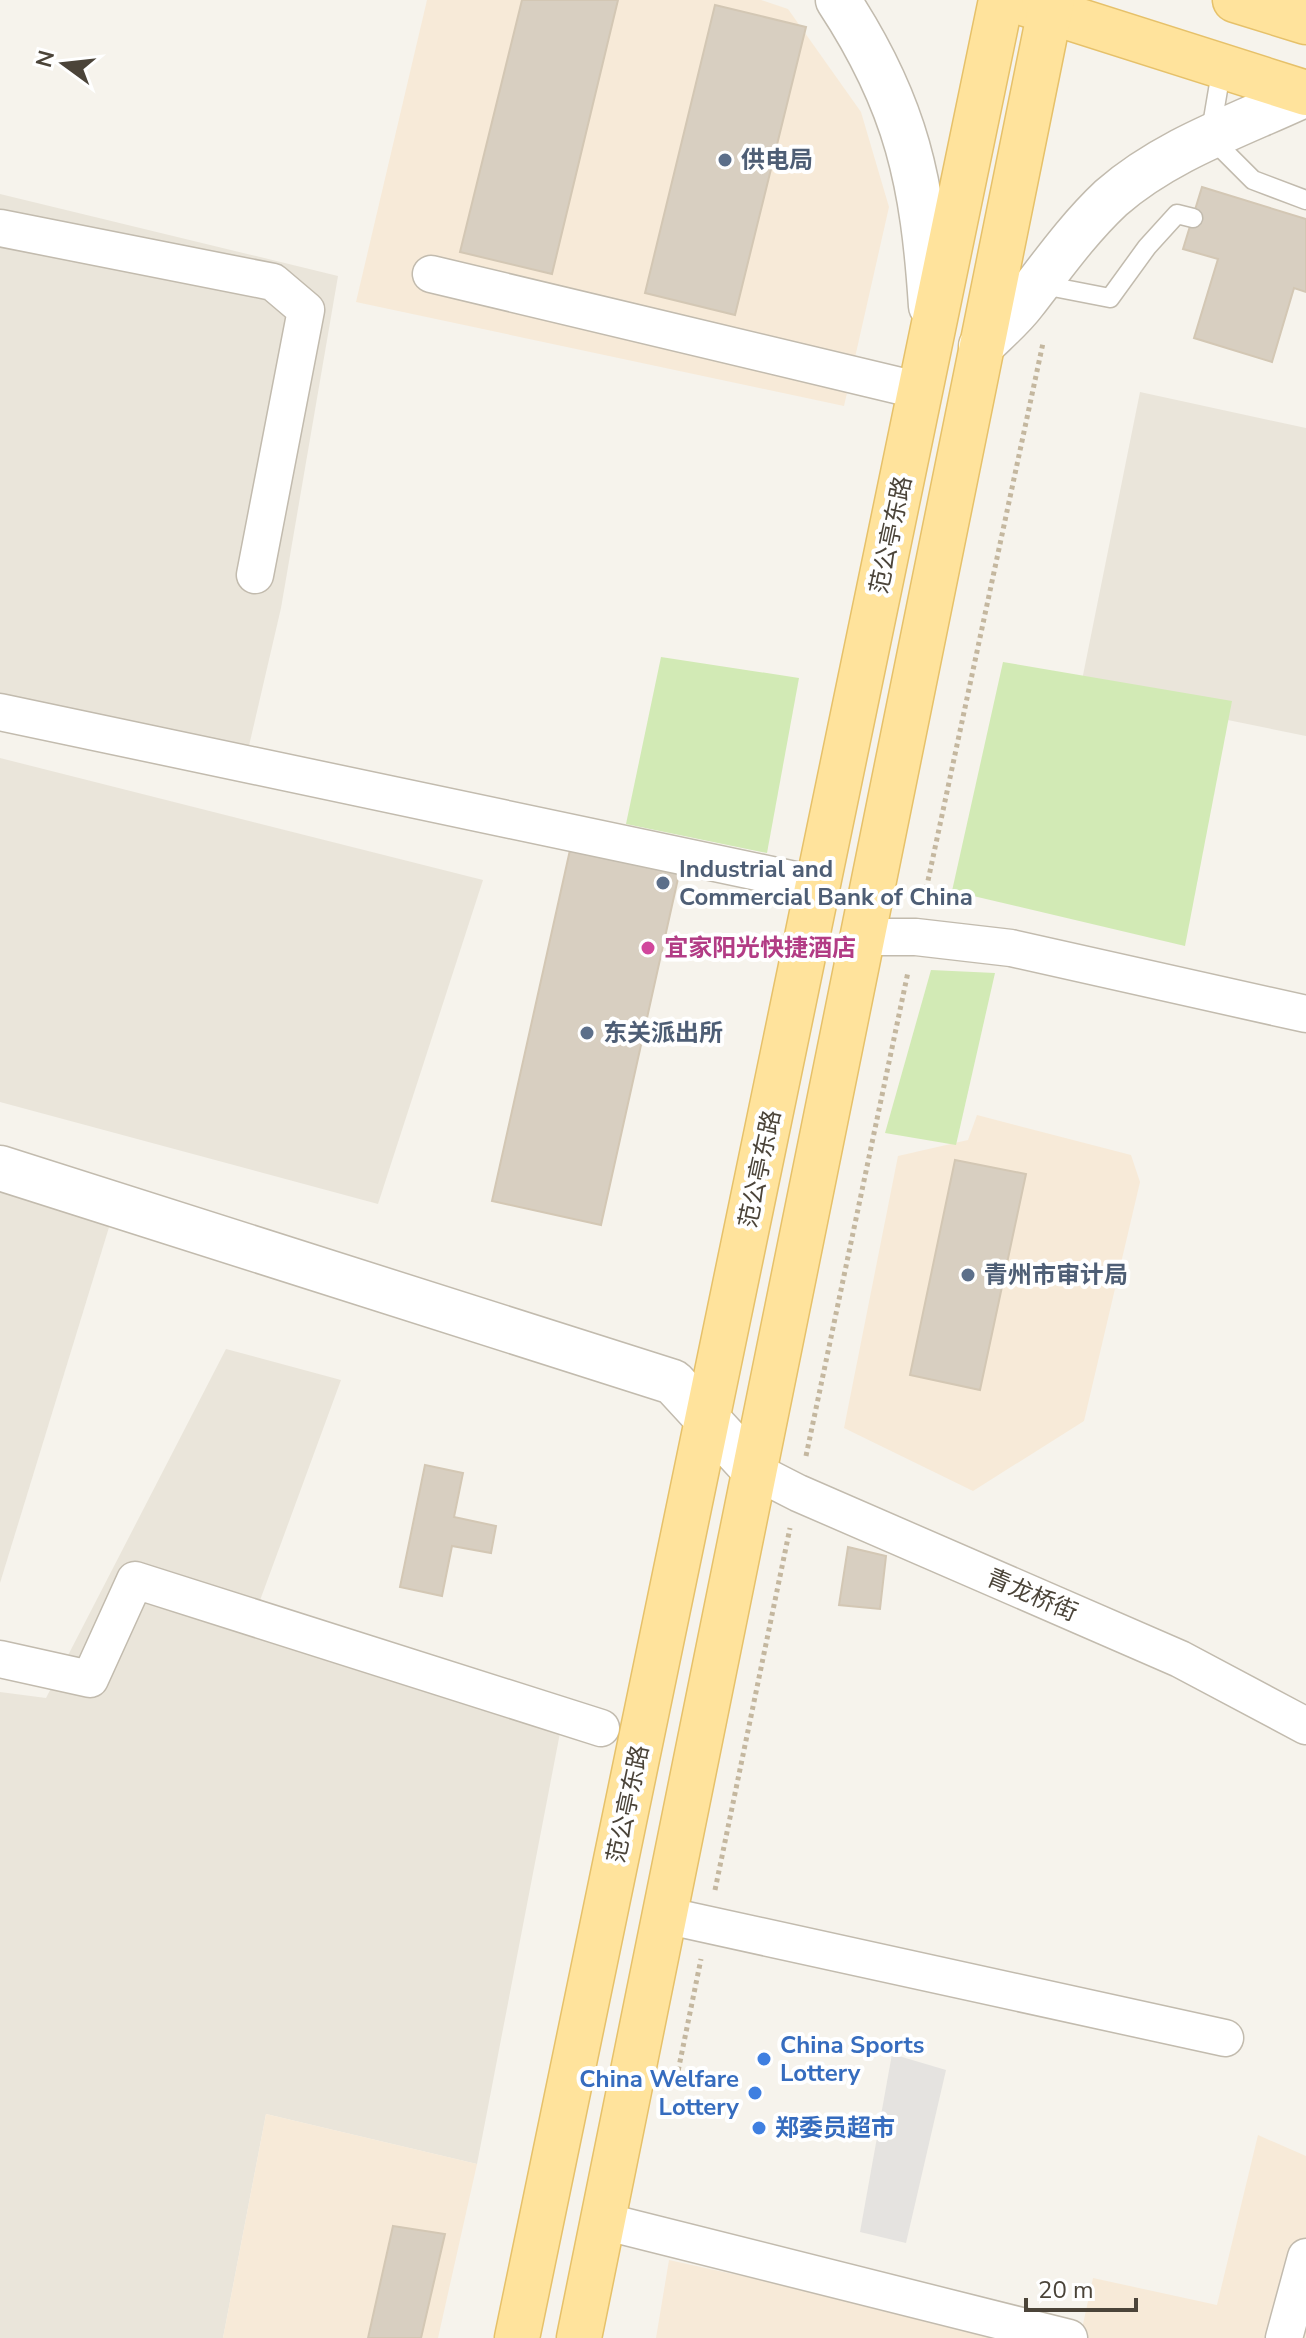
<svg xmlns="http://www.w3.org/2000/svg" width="1306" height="2338" font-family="'Nunito Sans','Noto Sans SC',sans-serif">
  <rect width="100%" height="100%" fill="#f6f3ec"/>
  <g fill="#eae5da">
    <path d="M0,194l338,82 -57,332 -36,155 -245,-49z"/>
    <path d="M1140,392l166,36v308l-226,-46z"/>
    <path d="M0,758l483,122 -105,324 -378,-102z"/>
    <path d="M0,1186l110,38 -110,359z"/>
    <path d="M226,1349l115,31 -90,245 309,108 -83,431 -211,-50 -43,224h-223v-646l46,6z"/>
  </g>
  <g fill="#f7ead8">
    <path d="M427,0h334l27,9 73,103 28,95 -45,199 -488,-104z"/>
    <path d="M977,1115l154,40 9,27 -56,239 -111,70 -129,-63 54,-272 70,-16z"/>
    <path d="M266,2114l211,50 -39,174h-215z"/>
    <path d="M1258,2135l48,21v182h-226l13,-60 124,27z"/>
    <path d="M669,2260l355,78h-368z"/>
  </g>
  <g fill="#d2eab5">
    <path d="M661,657l138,21 -32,175 -141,-29z"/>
    <path d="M1003,662l229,39 -47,245 -233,-55z"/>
    <path d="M931,970l64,3 -39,172 -71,-12z"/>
  </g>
  <path fill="#e5e3e0" d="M892,2054l54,16 -40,173 -46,-11z"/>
  <g fill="#d8cfc1" stroke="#d3c7b4" stroke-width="2">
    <path d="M522,0h96l-66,274 -92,-22z"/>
    <path d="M715,5l91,22 -71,288 -90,-22z"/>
    <path d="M1202,187l104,32v73l-12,-4 -22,74 -78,-24 24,-79 -35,-10z"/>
    <path d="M572,841l109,24 -80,360 -109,-24z"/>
    <path d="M955,1160l71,14 -46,216 -70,-15z"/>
    <path d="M425,1465l38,8 -9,44 42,9 -5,27 -39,-7 -10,50 -42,-9z"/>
    <path d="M848,1547l38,9 -6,53 -41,-4z"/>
    <path d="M393,2226l52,8 -24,104h-53z"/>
  </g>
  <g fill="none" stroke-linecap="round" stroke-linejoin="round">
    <g stroke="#c2bbae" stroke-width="21">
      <g id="service">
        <path d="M1222,66l-12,71 43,43 53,20"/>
        <path d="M1038,284l72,14 37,-51 30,-33 16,4"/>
      </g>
    </g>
    <g stroke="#c2bbae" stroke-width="39">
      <g id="minor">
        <path d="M0,228l273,54 33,28 -51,265"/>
        <path d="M431,274l490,117"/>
        <path d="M0,712l819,173"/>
        <path d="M862,937h54l95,11 295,66"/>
        <path d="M755,1471l43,22 382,166 126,67"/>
        <path d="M0,1659l90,20 45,-99 466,148"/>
        <path d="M664,1915l561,123"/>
        <path d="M603,2221l466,117"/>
        <path d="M1284,2338l22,-81"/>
      </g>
    </g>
    <g stroke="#c2bbae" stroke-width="47">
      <g id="tertiary">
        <path d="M838,0c69,105 85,183 93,306"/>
        <path d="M981,346c14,-14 31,-28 43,-44 28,-36 54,-73 87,-104 56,-49 129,-73 195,-104"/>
        <path d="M0,1168l673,214 82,89"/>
      </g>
    </g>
    <g stroke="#e6c16a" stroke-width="47">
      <g id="primary">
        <path d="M1235,0l71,22"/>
        <path d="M1023,3l283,90"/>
        <path d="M517,2338l484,-2338"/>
        <path d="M579,2338l473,-2338"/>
      </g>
    </g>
    <g stroke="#c4b79f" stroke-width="5" stroke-dasharray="4 4" stroke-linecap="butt">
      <path d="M923,904l120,-561"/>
      <path d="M806,1456l102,-484"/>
      <path d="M715,1890l75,-362"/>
      <path d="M675,2086l26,-127"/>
    </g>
    <use href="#service" stroke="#fff" stroke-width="18"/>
    <use href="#minor" stroke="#fff" stroke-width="36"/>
    <use href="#tertiary" stroke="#fff" stroke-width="44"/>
    <use href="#primary" stroke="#ffe39c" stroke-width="44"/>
  </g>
  <g fill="#5c6f8a" stroke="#fff" stroke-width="3">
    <circle cx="725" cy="160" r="8"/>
    <circle cx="663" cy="883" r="8"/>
    <circle cx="587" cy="1033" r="8"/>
    <circle cx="968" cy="1275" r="8"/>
  </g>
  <circle fill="#d1479c" stroke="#fff" stroke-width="3" cx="648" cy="948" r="8"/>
  <g fill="#3f7fe0" stroke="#fff" stroke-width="3">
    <circle cx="764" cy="2059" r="8"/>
    <circle cx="755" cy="2093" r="8"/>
    <circle cx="759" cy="2128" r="8"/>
  </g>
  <g text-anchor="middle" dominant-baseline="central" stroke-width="8" stroke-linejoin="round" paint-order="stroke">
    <g font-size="24" font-weight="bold" fill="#4e5e75" stroke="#fff" text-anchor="start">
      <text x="741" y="160">供电局</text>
      <text x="679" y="869">Industrial and<tspan x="679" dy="28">Commercial Bank of China</tspan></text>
      <text x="603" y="1033">东关派出所</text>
      <text x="984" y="1275">青州市审计局</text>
    </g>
    <g font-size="24" fill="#4b4439" stroke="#fff">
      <text transform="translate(891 535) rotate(-78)">范公亭东路</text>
      <text transform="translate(760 1169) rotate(-78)">范公亭东路</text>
      <text transform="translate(1032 1595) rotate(23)">青龙桥街</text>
      <text transform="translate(628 1804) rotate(-78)">范公亭东路</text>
    </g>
    <g font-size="24" font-weight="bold" fill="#b23c85" stroke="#fff" text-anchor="start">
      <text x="664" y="948">宜家阳光快捷酒店</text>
    </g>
    <g font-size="24" font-weight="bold" fill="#366cbe" stroke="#fff" text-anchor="start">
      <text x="780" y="2045">China Sports<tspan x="780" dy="28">Lottery</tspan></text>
      <text x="739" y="2079" text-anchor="end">China Welfare<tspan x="739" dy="28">Lottery</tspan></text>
      <text x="775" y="2128">郑委员超市</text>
    </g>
  </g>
  <g transform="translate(64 64) rotate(285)" stroke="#ffffff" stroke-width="6" paint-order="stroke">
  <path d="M0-6L14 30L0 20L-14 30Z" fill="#4b4439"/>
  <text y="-12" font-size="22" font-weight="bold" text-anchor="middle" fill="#4b4439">N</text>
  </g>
  <path d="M1026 2298v12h110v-12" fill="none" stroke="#4b4439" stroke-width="4"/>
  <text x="1038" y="2298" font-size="24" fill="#4b4439" stroke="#ffffff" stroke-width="6" paint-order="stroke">20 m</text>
</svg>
